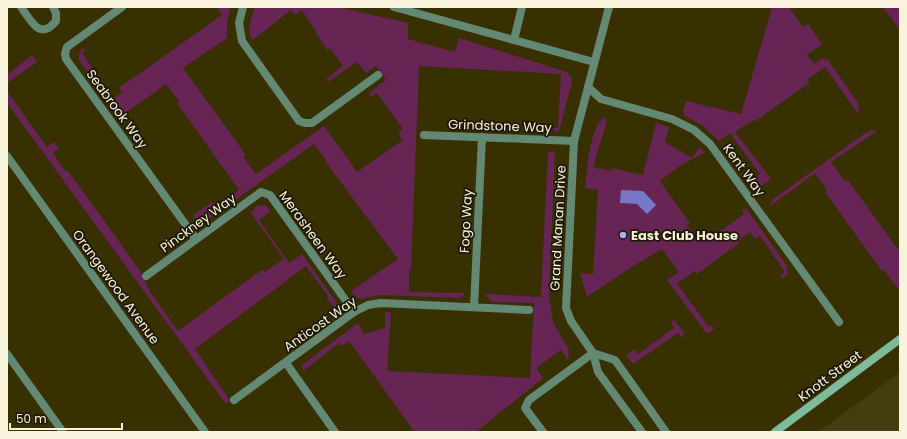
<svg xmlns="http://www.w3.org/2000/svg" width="907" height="439" font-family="Poppins,sans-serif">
  <rect width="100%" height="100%" fill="#383000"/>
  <path fill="#453d12" d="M900,372v60h-82z"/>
  <g fill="#672555">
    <path d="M217,7h14l-4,14v17l-44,30 63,87 -3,2 13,17 68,-48 33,46 46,-32 -5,-7 5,-4 -26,-36 -6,4 -2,-4 17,-13 -10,-14 -10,7 -9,-11 -29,20 -2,-3 17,-13 -13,-18 -3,2 -25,-40 -7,5 -4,-5 -38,30c-8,-8 -1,-24 2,-33h83l70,16v16l47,13 4,-14 108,34 4,5 1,5 -13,49 -5,1v-4h4l3,-54 -142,-8 -8,203 -2,1v22l55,1v2l-3,3 -82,-3 -18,4 -5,-2 -5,-6 47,-32 -73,-98 1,-1 -12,-16 -107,76 -5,3 -4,-1 -5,-7 19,-13 3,4 24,-16 -62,-87 2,-2 -13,-17 -46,33 -41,-57v-6l4,-7 2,4 -3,2 31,46 9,-7 -3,-4 103,-73z"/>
    <path d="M772,7h17l14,20 5,-3 14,20 -15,11 7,9 7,-5 7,1 30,43 1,12 -34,-48 -18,13 2,3 -55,39 -1,-2 -18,12 36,47 -13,9 -6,1 -4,-6 12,-9 -30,-41 -11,8 -17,-16 -17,-9 -2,-6 3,-9 55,13z"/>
    <path d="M883,7h17v23z"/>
    <path d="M32,55l5,7 -30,21v-8z"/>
    <path d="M7,91l40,56 7,-5 5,6 -6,5 13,19 2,-1 71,98 11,23 28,39 84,-61 3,2 19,-13 -33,-46 5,-7 9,-1 6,6 -12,9 30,43 13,-9 37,52 -1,8 -2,2 -1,-2 1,-3 -9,-13 1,-2 -22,-30 -111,83 35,52 -4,3 -219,-301z"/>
    <path d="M603,117l4,4 -14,46 18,4 1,-3 31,7 13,-52 13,4 -4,15 27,16 8,-11 5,5 -24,13 -21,16 30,42 -3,2 11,14 7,-5 4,5 35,-25 -2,-3 4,-3 41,58v9l-4,3 -3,-3 5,-3 -25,-36 -5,3 -5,-7 -12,9 1,2 -42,31 -2,-3 -18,13 32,43 3,-2 2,4 -6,4h-2l-39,-53 12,-8 -17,-23 -32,19 -43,29 -7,-24 13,1 5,-84 -13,-2c3,-24 3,-51 18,-71z"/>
    <path d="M871,130l6,1 -46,31 14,19 2,-2 53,73v34l-2,2 -14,-18 -2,1 -57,-79 2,-2 -12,-17 -45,33 2,-6 92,-66z"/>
    <path d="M548,151l7,1 -6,144 4,26 16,28 -1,10 -7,-10 -25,18 7,10 -67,54 -62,-1 -65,-90 -7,5 -3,-3 -36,28 -1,-6 56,-42 6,11 21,-6v-16l6,1 -4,58 143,7 4,-75 -42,-1 -7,-8 56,3z"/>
    <path d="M674,320l11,14 -4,3 -3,-4 -45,31 -7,-8 9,-7 3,5 36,-26 -3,-6z"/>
  </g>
  <path fill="#7478c7" d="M621,190l22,1 13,14 -9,9 -10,-10 -17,-1z"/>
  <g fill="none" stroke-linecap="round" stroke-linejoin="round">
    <g stroke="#638974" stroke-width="8">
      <path d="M21,7c10,14 19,34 35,14v-8l-3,-6"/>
      <path d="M122,7l-55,40 -2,7 1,5 130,180"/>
      <path d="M243,7l-4,16 3,18 57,80 6,2h7l66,-48"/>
      <path d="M394,7l200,55"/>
      <path d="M609,7l-35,134 -8,167 5,13 22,32 5,19 44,60"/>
      <path d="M514,40l8,-33"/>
      <path d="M588,87l13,12 71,20 22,11 16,14 8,11 121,167"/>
      <path d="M424,135l150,6"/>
      <path d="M146,276l115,-84 9,3 84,117"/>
      <path d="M474,307l8,-170"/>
      <path d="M593,353l22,7 51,72"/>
      <path d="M7,354l56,78"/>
      <path d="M286,363l49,69"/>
      <path d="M234,400l120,-88 14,-7 13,-2 148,7"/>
      <path d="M543,432l-18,-24 4,-8 64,-47"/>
    </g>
    <path stroke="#638974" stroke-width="8" d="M7,156l198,276"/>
    <path stroke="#7dbb9a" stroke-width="8" d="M775,432l125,-93"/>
  </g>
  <circle fill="#a9b0fc" stroke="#1c1805" stroke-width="1.5" cx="623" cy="235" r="4"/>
  <g text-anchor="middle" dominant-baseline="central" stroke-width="3.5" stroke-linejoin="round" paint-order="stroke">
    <g font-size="13" fill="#f8f4db" stroke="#1c1805">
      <text transform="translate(117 109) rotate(54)">Seabrook Way</text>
      <text transform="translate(500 126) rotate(2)">Grindstone Way</text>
      <text transform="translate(744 170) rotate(54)">Kent Way</text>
      <text transform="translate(466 221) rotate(-87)">Fogo Way</text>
      <text transform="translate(198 223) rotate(-36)">Pinckney Way</text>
      <text transform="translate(558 228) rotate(-87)">Grand Manan Drive</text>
      <text transform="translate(313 235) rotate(54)">Merasheen Way</text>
      <text transform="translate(116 287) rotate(54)">Orangewood Avenue</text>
      <text transform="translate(320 324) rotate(-35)">Anticost Way</text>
      <text transform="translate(830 376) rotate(-37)">Knott Street</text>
    </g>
    <g font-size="13" font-weight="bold" fill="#f8f4db" stroke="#1c1805" text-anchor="start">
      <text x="631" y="235">East Club House</text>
    </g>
  </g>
  <rect width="907" height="439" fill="none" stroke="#f8f4db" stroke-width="16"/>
  <path d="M10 423v6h112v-6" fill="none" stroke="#f8f4db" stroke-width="2"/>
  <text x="16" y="423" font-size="12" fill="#f8f4db" stroke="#1c1805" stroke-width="3" paint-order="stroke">50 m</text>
</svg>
